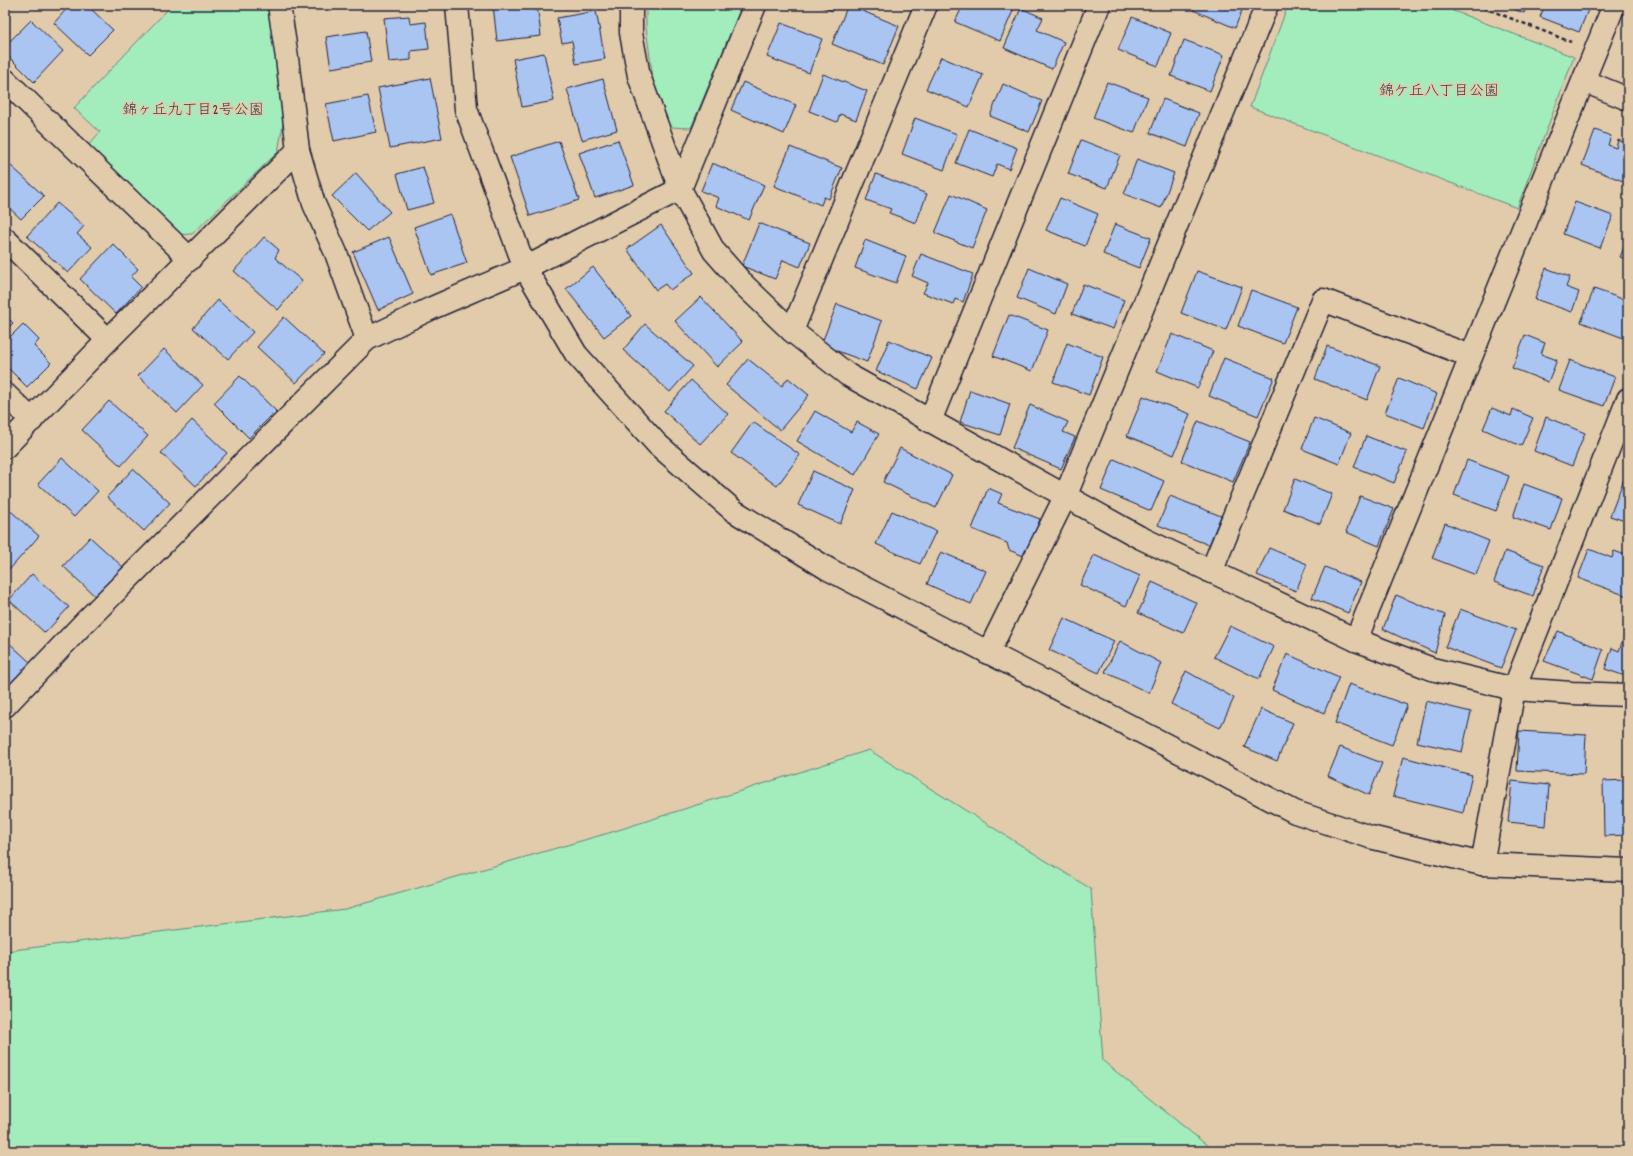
<svg xmlns="http://www.w3.org/2000/svg" width="1633" height="1156" font-family="Dekko,'Klee One',sans-serif">
  <rect width="100%" height="100%" fill="#e2cbab"/>
  <filter id="ink" filterUnits="userSpaceOnUse"><feTurbulence type="fractalNoise" baseFrequency=".025" numOctaves="2"/><feDisplacementMap in="SourceGraphic" scale="8" xChannelSelector="R" yChannelSelector="G"/><feConvolveMatrix kernelMatrix="1 2 1 2 8 2 1 2 1" color-interpolation-filters="sRGB"/></filter>
  <g filter="url(#ink)">
    <g fill="#a3ecbb" stroke="#62877b">
      <path d="M172,5h96l2,2 13,117 -5,28 -86,82 -18,1 -88,-87 14,-16 -26,-24z"/>
      <path d="M646,5h96l-51,123 -21,-1 -17,-47 -7,-53z"/>
      <path d="M1288,5h150l136,52 -57,151 -267,-101z"/>
      <path d="M869,750l222,139 12,172 111,90h-1209v-200l340,-42 267,-77z"/>
    </g>
    <g fill="#aac5f2" stroke="#22223b">
      <path d="M70,5h17l26,25 -25,25 -34,-32z"/>
      <path d="M493,5h39v4l6,2 3,25 -44,5z"/>
      <path d="M816,5h19l-2,6z"/>
      <path d="M848,5l51,21 -16,39 -51,-21z"/>
      <path d="M963,5h48l4,1 -15,35 -45,-19z"/>
      <path d="M1195,5h49l-9,23 -42,-18z"/>
      <path d="M1502,5h25l-3,8z"/>
      <path d="M1545,5h45l-11,27 -39,-15z"/>
      <path d="M1021,8l22,10 -6,12 27,12 -12,27 -48,-21z"/>
      <path d="M596,11l9,48 -29,5 -4,-23 -10,2 -5,-25z"/>
      <path d="M409,16l1,8 16,-2 3,27 -18,2v9l-22,2 -5,-44z"/>
      <path d="M1132,17l39,16 -13,33 -40,-16z"/>
      <path d="M31,20l32,31 -29,31 -29,-29v-7z"/>
      <path d="M781,23l41,16 -13,34 -42,-16z"/>
      <path d="M366,31l5,31 -40,6 -5,-31z"/>
      <path d="M1184,40l40,15 -14,36 -39,-15z"/>
      <path d="M544,53l10,48 -32,6 -9,-48z"/>
      <path d="M941,57l42,18 -14,32 -43,-18z"/>
      <path d="M823,74l44,17 -11,29 -16,-6 -3,8 -28,-11z"/>
      <path d="M430,78l12,60 -52,10 -12,-60z"/>
      <path d="M603,79l14,51 -35,10 -15,-51z"/>
      <path d="M743,82l53,23 -12,29 -53,-24z"/>
      <path d="M1107,82l41,15 -14,36 -41,-15z"/>
      <path d="M1003,84l39,17 -13,31 -39,-16z"/>
      <path d="M368,96l8,36 -42,9 -8,-37z"/>
      <path d="M1163,99l36,14 -12,34 -37,-14z"/>
      <path d="M915,118l42,16 -13,36 -42,-16z"/>
      <path d="M969,129l48,19 -8,21 -12,-5 -5,13 -36,-14z"/>
      <path d="M1595,130l16,6 -3,9 8,3 2,-8 10,4v39l-46,-18z"/>
      <path d="M618,140l16,45 -39,13 -16,-45z"/>
      <path d="M1081,140l39,15 -13,33 -39,-14z"/>
      <path d="M559,141l20,59 -49,16 -20,-59z"/>
      <path d="M790,147l52,21 -13,31 -5,-2 -3,8 -47,-19z"/>
      <path d="M1137,159l37,14 -13,35 -37,-14z"/>
      <path d="M712,163l52,22 -15,35 -33,-14 3,-8 -18,-7z"/>
      <path d="M9,164l35,32 -23,23 -16,-15v-35z"/>
      <path d="M423,167l11,36 -27,7 -10,-36z"/>
      <path d="M356,173l34,39 -23,19 -35,-35z"/>
      <path d="M876,174l51,20 -11,29 -27,-10 2,-4 -25,-9z"/>
      <path d="M951,194l36,16 -15,38 -37,-15z"/>
      <path d="M1060,198l38,16 -13,32 -39,-16z"/>
      <path d="M1575,202l38,14 -13,32 -37,-14z"/>
      <path d="M57,203l27,23 -7,8 15,13 -24,26 -41,-37z"/>
      <path d="M450,214l17,49 -36,12 -17,-48z"/>
      <path d="M759,223l51,20 -10,24 -17,-7 -8,19 -33,-13z"/>
      <path d="M1115,224l36,14 -12,30 -36,-14z"/>
      <path d="M661,225l33,48 -24,17 -5,-6 -9,6 -29,-41z"/>
      <path d="M264,237l15,13 -4,8 27,23 -24,29 -44,-39z"/>
      <path d="M389,237l24,57 -35,16 -25,-58z"/>
      <path d="M1628,238v22l-8,-3z"/>
      <path d="M865,240l41,16 -10,27 -41,-15z"/>
      <path d="M113,244l25,25 -7,8 10,10 -25,27 -36,-35z"/>
      <path d="M921,254l52,20 -10,28 -8,-3 -2,5 -30,-11 5,-10 -16,-7z"/>
      <path d="M593,267l38,49 -27,21 -38,-48z"/>
      <path d="M1029,268l38,16 -11,30 -39,-16z"/>
      <path d="M1546,268l24,9 -4,10 13,5 -7,20 -37,-13z"/>
      <path d="M1197,271l45,16 -16,43 -45,-17z"/>
      <path d="M1083,284l41,16 -11,29 -41,-15z"/>
      <path d="M1594,289l34,12v32l-2,6 -45,-17z"/>
      <path d="M1251,290l46,17 -14,36 -45,-17z"/>
      <path d="M701,297l42,45 -26,25 -42,-46z"/>
      <path d="M218,300l35,32 -25,27 -35,-31z"/>
      <path d="M837,304l45,17 -15,41 -46,-17z"/>
      <path d="M5,315l8,8 -8,8z"/>
      <path d="M1009,315l39,15 -16,41 -39,-15z"/>
      <path d="M284,317l40,37 -28,29 -39,-36z"/>
      <path d="M23,324l16,16 -5,6 17,17 -24,24 -22,-22v-23z"/>
      <path d="M645,324l48,42 -23,26 -47,-42z"/>
      <path d="M1172,334l41,17 -15,37 -41,-17z"/>
      <path d="M1525,335l20,8 -4,11 16,6 -9,22 -36,-14z"/>
      <path d="M889,340l43,18 -14,31 -42,-18z"/>
      <path d="M1067,343l36,14 -14,38 -36,-13z"/>
      <path d="M1327,346l53,20 -13,34 -52,-21z"/>
      <path d="M164,349l39,36 -26,28 -39,-37z"/>
      <path d="M1224,358l50,20 -16,38 -49,-20z"/>
      <path d="M748,359l34,27 6,-8 21,17 -29,35 -54,-45z"/>
      <path d="M1570,360l45,17 -11,29 -45,-16z"/>
      <path d="M240,376l36,35 -27,27 -35,-35z"/>
      <path d="M1399,378l38,16 -13,34 -39,-15z"/>
      <path d="M691,380l37,34 -28,30 -36,-33z"/>
      <path d="M970,390l40,14 -10,31 -40,-13z"/>
      <path d="M1143,396l47,18 -16,41 -47,-19z"/>
      <path d="M109,401l39,35 -27,30 -39,-36z"/>
      <path d="M1030,405l38,17 -5,10 12,5 -14,32 -49,-21z"/>
      <path d="M1492,408l19,8 2,-7 20,9 -12,28 -38,-17z"/>
      <path d="M815,411l36,21 6,-10 22,12 -24,41 -58,-34z"/>
      <path d="M1546,417l39,16 -13,33 -38,-15z"/>
      <path d="M1314,418l37,15 -12,31 -37,-15z"/>
      <path d="M192,420l35,33 -31,33 -35,-33z"/>
      <path d="M1198,421l52,21 -17,40 -51,-21z"/>
      <path d="M753,422l47,33 -23,31 -46,-33z"/>
      <path d="M1366,436l41,16 -13,31 -40,-16z"/>
      <path d="M900,448l52,27 -16,33 -53,-26z"/>
      <path d="M62,458l36,33 -24,26 -36,-33z"/>
      <path d="M1114,459l50,22 -13,30 -50,-21z"/>
      <path d="M1467,460l42,16 -13,35 -42,-16z"/>
      <path d="M133,469l37,34 -26,28 -37,-34z"/>
      <path d="M813,471l42,19 -15,34 -42,-19z"/>
      <path d="M1295,479l37,15 -12,30 -37,-15z"/>
      <path d="M1624,479l4,1v42l-18,-6z"/>
      <path d="M1524,484l38,14 -11,32 -38,-13z"/>
      <path d="M988,488l14,6 -4,9 42,16 -14,38 -17,-7 -2,-7 -35,-14z"/>
      <path d="M1170,496l51,20 -12,29 -51,-20z"/>
      <path d="M1360,496l34,13 -15,37 -33,-14z"/>
      <path d="M5,506l34,30 -29,33 -5,-4z"/>
      <path d="M892,511l44,20 -16,33 -44,-20z"/>
      <path d="M1445,523l44,18 -13,34 -44,-17z"/>
      <path d="M90,537l33,30 -27,30 -33,-31z"/>
      <path d="M1269,548l38,16 -11,27 -39,-16z"/>
      <path d="M1589,549l23,9 2,-7 14,5v36l-1,4 -49,-18z"/>
      <path d="M1505,551l39,14 -11,31 -39,-14z"/>
      <path d="M941,552l45,19 -15,33 -44,-20z"/>
      <path d="M1094,555l46,21 -14,30 -46,-21z"/>
      <path d="M1325,567l36,15 -13,31 -36,-15z"/>
      <path d="M32,574l37,33 -24,26 -36,-33z"/>
      <path d="M1152,582l45,21 -14,30 -45,-20z"/>
      <path d="M1396,595l49,20 -10,38 -52,-24z"/>
      <path d="M1460,609l56,21 -15,38 -56,-21z"/>
      <path d="M1064,618l50,23 -15,32 -50,-23z"/>
      <path d="M1230,626l44,21 -15,32 -45,-22z"/>
      <path d="M1558,631l45,19 -10,29 -49,-18z"/>
      <path d="M1626,631l2,1v45l-23,-8 7,-21 7,3z"/>
      <path d="M5,639l28,26 -28,30z"/>
      <path d="M1120,641l41,22 -12,30 -44,-21z"/>
      <path d="M1287,654l52,23 -15,36 -52,-23z"/>
      <path d="M1186,671l48,27 -14,30 -49,-24z"/>
      <path d="M1349,684l58,21 -15,40 -57,-22z"/>
      <path d="M1426,701l45,11 -9,40 -45,-10z"/>
      <path d="M1261,709l32,14 -16,38 -33,-14z"/>
      <path d="M1519,731l67,4 -2,39 -67,-3z"/>
      <path d="M1340,747l42,16 -13,32 -41,-19z"/>
      <path d="M1403,757l69,18 -9,38 -70,-17z"/>
      <path d="M1628,780v55l-24,1 -1,-55z"/>
      <path d="M1512,781l37,4 -3,41 -38,-4z"/>
    </g>
    <g fill="none" stroke-linecap="round" stroke-linejoin="round">
      <g stroke="#22223b" stroke-width="25">
        <g id="street">
          <path d="M279,5l8,53 11,92 16,54 22,49 31,86"/>
          <path d="M631,5v28l8,43 41,113 34,62 30,34 48,46 56,44 291,162 217,103 76,29 82,20 58,4 56,2"/>
          <path d="M5,80l185,179"/>
          <path d="M1584,81l44,18"/>
          <path d="M5,239l103,101"/>
          <path d="M792,331l134,-326"/>
          <path d="M5,394l27,26"/>
          <path d="M930,421l169,-416"/>
          <path d="M5,447l103,-107 190,-190"/>
          <path d="M1211,572l112,-272 147,56"/>
          <path d="M1356,640l258,-635"/>
          <path d="M988,653l77,-156 202,-492"/>
          <path d="M5,706l79,-83 283,-284 65,-31 93,-40 155,-79 75,-184"/>
          <path d="M1482,864l32,-175 114,-290"/>
        </g>
      </g>
      <g stroke="#22223b" stroke-width="25">
        <path id="secondary" d="M457,5l9,104 59,159 51,86 81,90 77,67 94,58 467,243 75,25 112,27 146,6"/>
      </g>
      <path stroke="#22223b" stroke-width="2.5" stroke-dasharray="4 3" stroke-linecap="butt" d="M1477,5l94,37"/>
      <use href="#street" stroke="#e2cbab" stroke-width="22"/>
      <use href="#secondary" stroke="#e2cbab" stroke-width="22"/>
    </g>
  </g>
  <g text-anchor="middle" dominant-baseline="central" stroke-width="3.5" stroke-linejoin="round" paint-order="stroke">
    <g font-size="15" fill="#35404e" stroke="#e2cbab">
      <text x="1439" y="92">錦ケ丘八丁目公園</text>
      <text x="193" y="111">錦ヶ丘九丁目2号公園</text>
    </g>
  </g>
  <rect width="1633" height="1156" fill="none" stroke="#e2cbab" stroke-width="20"/>
  <rect x="10" y="10" width="1613" height="1136" fill="none" stroke="#22223b" stroke-width="1.5" filter="url(#ink)"/>
</svg>
